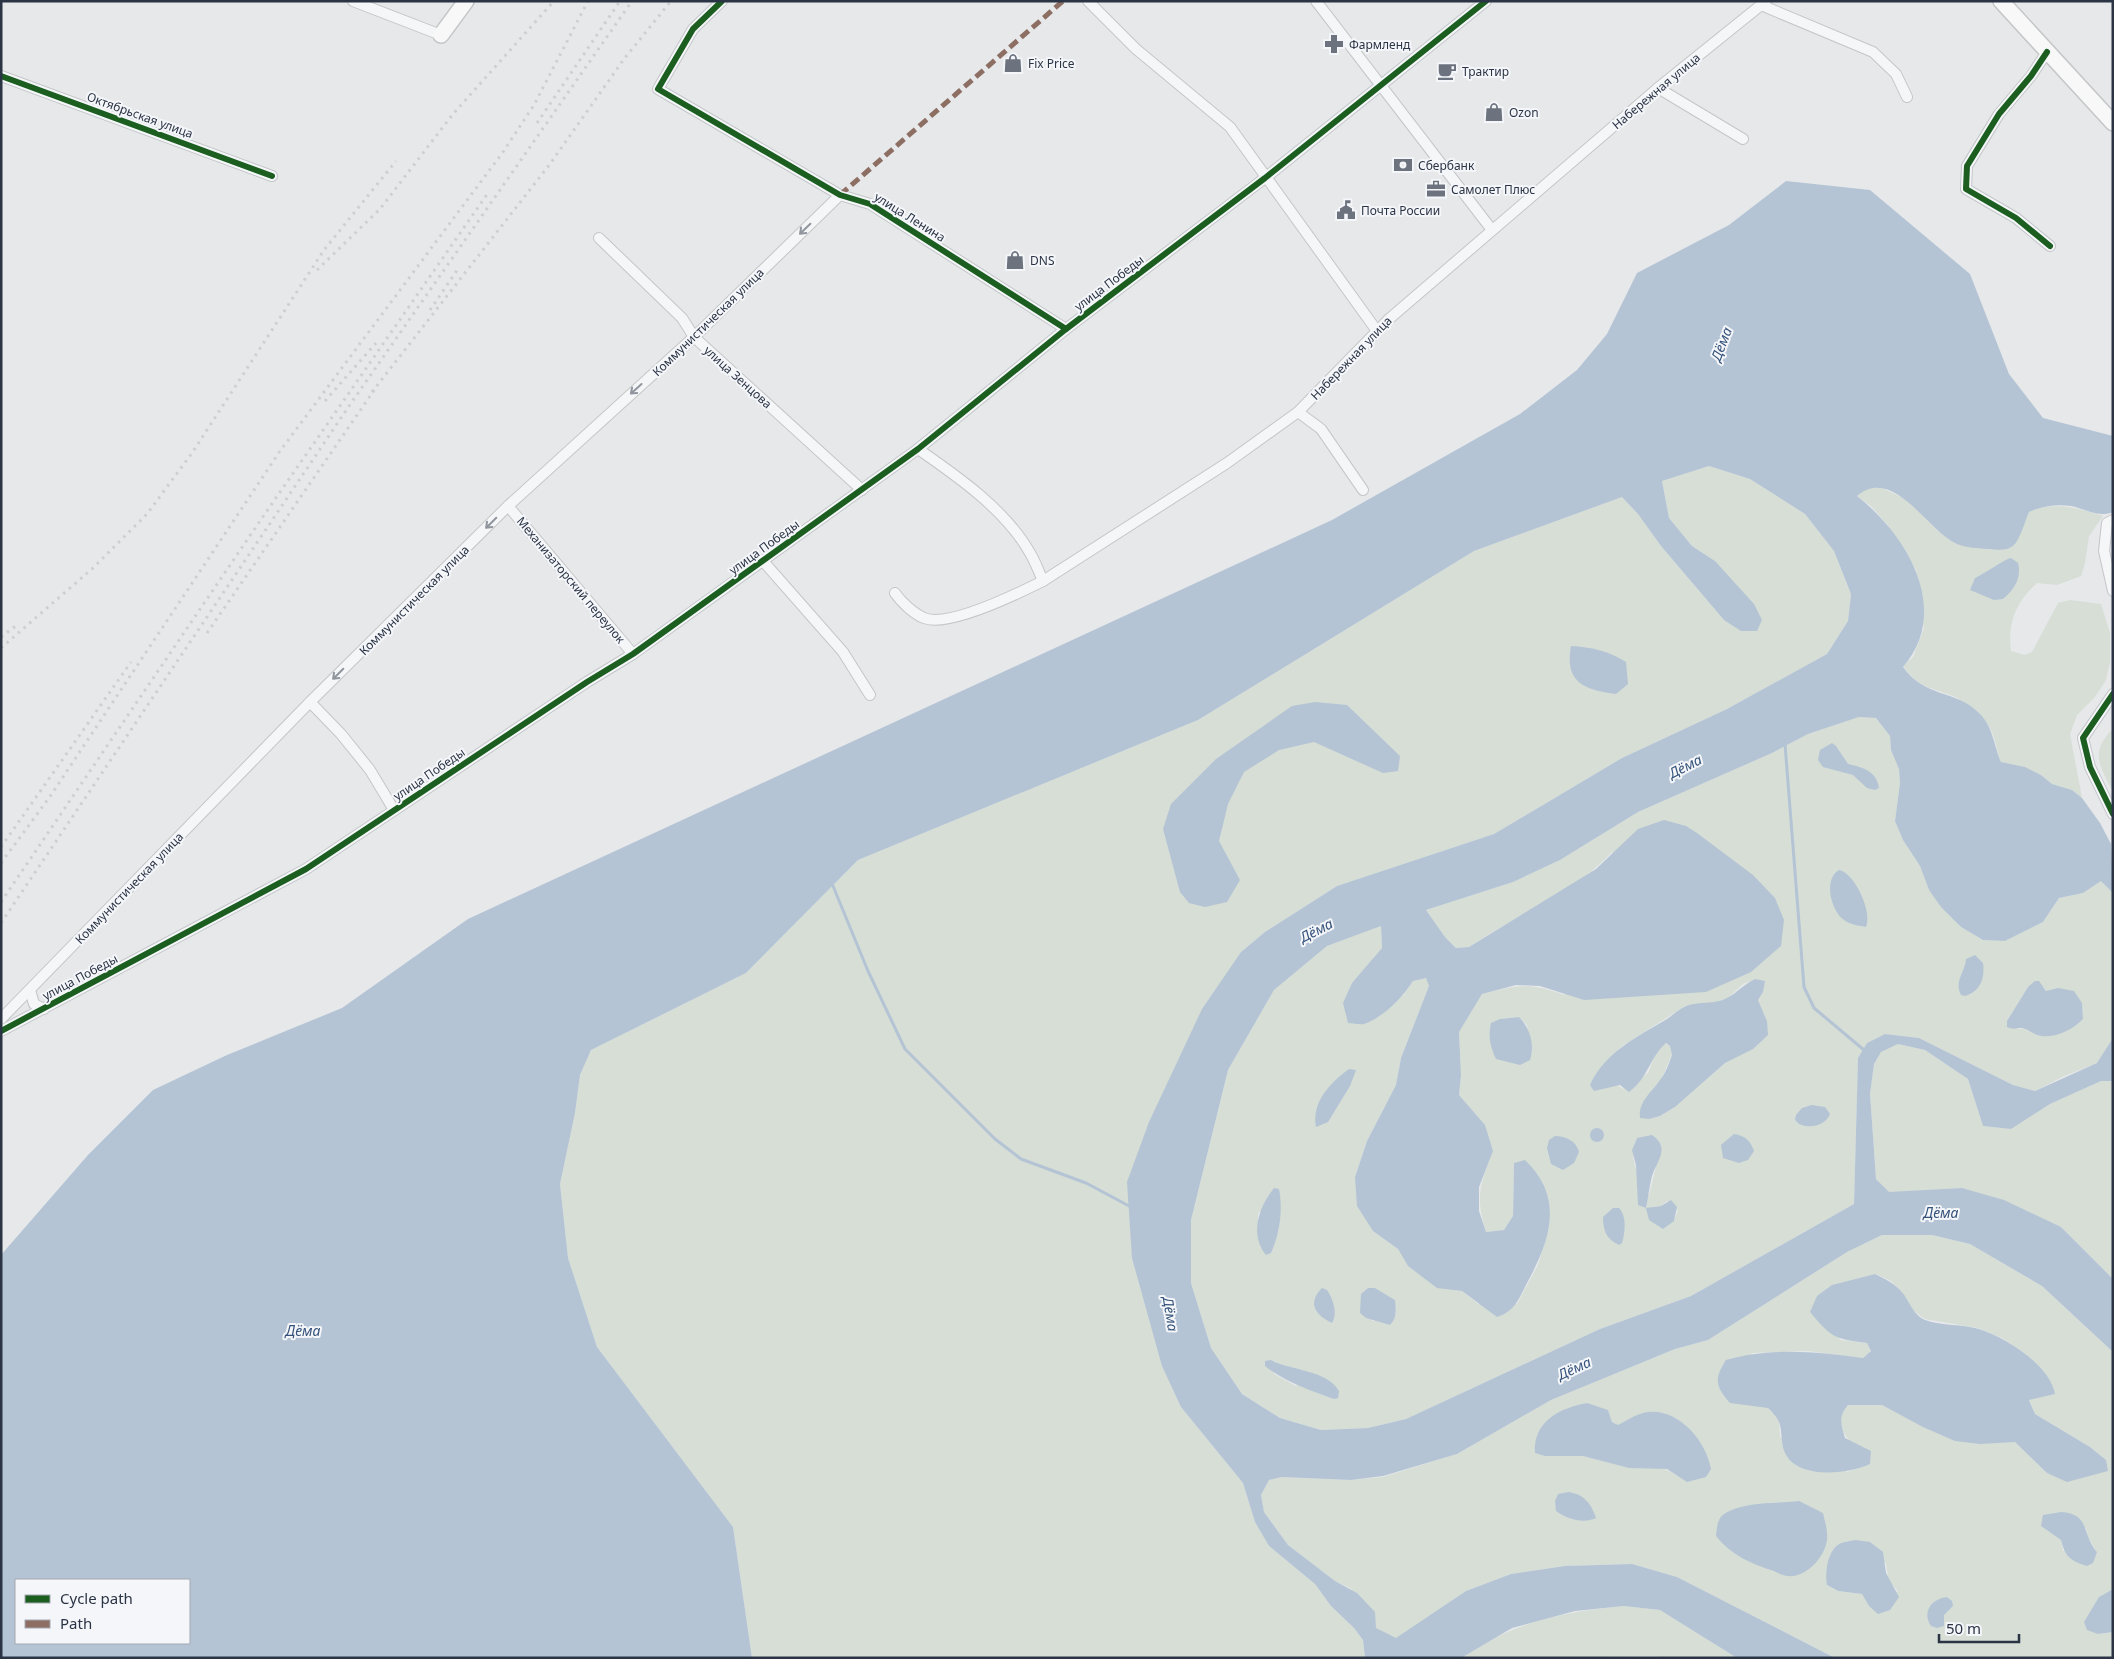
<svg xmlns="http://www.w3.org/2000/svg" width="2114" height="1659" font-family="'Noto Sans',sans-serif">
  <rect width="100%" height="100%" fill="#e6e8ea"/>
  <g fill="#d6ded6" fill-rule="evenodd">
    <path d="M1709,466l41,13 55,35 29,37 17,43 -3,27 -21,33 -100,55 -105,49 -128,76 -157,52 -72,46 -24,20 -92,170 32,285 62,76 12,39 14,24 46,38 16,22 23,22 9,12 2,18h-613l-19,-131 -136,-180 -29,-89 -8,-74 15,-71 5,-38 11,-25 155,-77 112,-113 340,-140 276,-169 148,-54 16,17 23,32 63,74 -9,-59 -23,-15 -23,-28 -7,-37z"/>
    <path d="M1880,487l29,14 29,30 76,14 15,-33c26,-11 49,-4 74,4l-14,20 -4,27 -4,13 -24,9 -20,-2c-21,19 -30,40 -26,68l14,4 7,-3 26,-49 12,-3 31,4 9,29v29l-4,18 -11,17 -18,18 -7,19 12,64 -10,-8 -20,-6 -11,-9 -16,-7 -24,-6c-5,-12 -5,-26 -13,-37 -4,-6 -26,-25 -33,-28 -23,-10 -36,-8 -52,-31l10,-9 11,-29 -8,-58 -29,-46 -15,-17 -15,-11 8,-7z"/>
    <path d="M1859,717l17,1 14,18 1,14 8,18 1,15 -5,38 8,19 17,26 9,24 32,37 22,13 22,1 38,-19 16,-24 24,-5 19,-13 11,13v145l-15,25 -34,13 -29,15 -22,-6 -94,-47 -34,-4 -18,9 -9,15 -4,146 -163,92 -91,33 -194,90 -38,9 -47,2 -41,-12 -38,-24 -31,-46 -20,-65v-63l37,-150 46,-80 53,-44 54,-20 1,22 -11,13 32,35 10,-15 13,-4 3,9 -28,72 -5,27 -29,56 -12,36 18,54 25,18 10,17 29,21 25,4 16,13h39l21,-39 11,-38 -35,-64 -1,53 -9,14 -18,2c-11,-36 -6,-47 7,-81l-23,-43 -11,-13 2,-20 -2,-44 23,-37c36,-9 47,-12 82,1l49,-144c-40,43 -96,63 -144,96l-13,1 -11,-11 -19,-27 87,-28 47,-22 78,-48 134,-59 36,-19zM1755,979l8,13 -5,8 9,21 -29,35 -13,7 -50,44 -15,9 -11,3 2,-28 10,-11 11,-26 -2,-8 -5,-3 -9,10 -8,20 -24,16 -8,-4 -22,6 8,-26 20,-19 63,-40 33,-4 10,-4 15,-14zM2028,987h16l2,4 36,12 1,16c-12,10 -28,20 -45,16 -7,-2 -12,-7 -20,-6l-11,-8zM1519,1017l8,8 5,29 -32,-35zM1637,1138l19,28 -7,30c-9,-16 -23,-40 -12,-58zM1280,1197l-1,32 -8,24 -5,2 -8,-16v-26zM1667,1201l11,9 -4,11 -22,-14 9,-1zM1375,1288l20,12 1,14 -23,7 -13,-8zM1315,1300l18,1 1,11zM1272,1360l18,9 17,3 -11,14 -22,-12z"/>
    <path d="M2113,729v62c-14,-25 -23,-40 0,-62z"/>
    <path d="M1898,1044l27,6 43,29 15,47 28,3 39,-25 51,-23h12v198l-52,-52 -99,-39 -73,5 -13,-14 -6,-85 4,-30 7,-12z"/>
    <path d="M1882,1235h50l38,9 72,42 71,66v237l-14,8 -1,37 15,-2v26h-278l-158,-81 -45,-13 -67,2 -54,8 -45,17 -70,48 -20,-11 -2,-16 -24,-24 -15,-7 -47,-36 -24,-33 -3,-17 8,-15 13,-3 69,3 32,-3 74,-23 94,-54 124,-51 33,-9 139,-88zM1876,1274l15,7 11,11 9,17 14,10 53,9 24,10 22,15 12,11 19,30 -26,5 6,15 55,33 16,13 -59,13 -32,-31h-14l-103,-29 -16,-8h-34c-20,23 8,41 22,59l-23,8 -67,-35 -1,-17 -11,-12 -17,-55 57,-2 55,7 8,-7 -4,-8 -27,-3 -8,-55zM1607,1410l5,12 6,3 58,-7 24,24 -23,34c-19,-14 -29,-6 -49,-9 -15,-2 -30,-9 -46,-11 -16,-1 -31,1 -47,-3zM2041,1526l45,2 2,9 9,15 -34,-1 -2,-11zM1839,1544l47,19 3,19 9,9 -29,15 -7,-12 -25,-3 -10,-6c0,-17 1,-27 12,-41z"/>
    <path d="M1624,1606l36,4 77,48h-77l-3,-2 -196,2c52,-36 102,-46 163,-52z"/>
  </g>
  <g fill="#b4c4d5" fill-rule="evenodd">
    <path d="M1786,181l84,9 100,84 39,100 34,44 70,18v76c-15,6 -27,-3 -42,-6 -14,-2 -29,0 -42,6 -4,9 -9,28 -16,34 -8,6 -17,3 -26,3 -9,-1 -21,-1 -30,-5 -30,-13 -63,-79 -100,-48 50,39 95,114 46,171 23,32 53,22 77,47 13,13 14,32 21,48l24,5 16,8 11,9 20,6 10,8 18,25 11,21 2,49 -12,-12 -18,12 -24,5 -16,24 -38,19 -22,-1 -22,-13 -20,-20 -12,-17 -9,-24 -17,-26 -8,-19 5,-38 -1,-14 -8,-19 -1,-14 -14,-18 -17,-1 -51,17 -36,19 -134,59 -78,48 -47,22 -87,28 19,27 11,11 13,-1 127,-78 42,-40 26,-9 22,6 11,7 56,42 22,23 9,22 -3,26 -30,26 -45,20 -122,8 -44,-14 -24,-1 -34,9 -23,38 2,43 -2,20 26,30 8,26 -14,36v24l7,21 18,-2 9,-14 1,-53 11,-3c40,38 25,81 2,123 -9,17 -11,27 -30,34l-35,-26 -25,-3 -29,-22 -10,-17 -25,-18 -16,-25 -2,-29 12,-36 29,-56 5,-27 28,-72 -3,-8 -13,3c-11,17 -29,36 -49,43 -4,1 -11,-1 -16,-1l-5,-20 9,-20 30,-35 -1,-22 -54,20 -53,44 -46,80 -37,150v63l20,65 31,46 38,24 41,12 47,-2 38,-9 194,-90 91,-33 163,-92 4,-146 9,-15 18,-9 34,4 94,47 22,6 62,-28 16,-25v43h-12l-51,23 -39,25 -28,-3 -15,-47 -43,-29 -27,-6 -17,8 -7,12 -4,30 6,85 13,13 73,-4 42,12 57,27 52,52v73l-71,-66 -72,-42 -38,-9h-50l-35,17 -139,88 -33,9 -124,51 -94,54 -74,22 -32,4 -69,-3 -13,3 -8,15 3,17 24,33 47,36 22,12 18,19 1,16 20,10 70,-47 45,-17 54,-8 67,-2 45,13 158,81h-98l-77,-48 -36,-4 -49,5 -63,17 -51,30h-96l-2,-18 -9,-12 -23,-22 -16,-22 -46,-38 -14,-24 -12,-39 -62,-76 -19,-41 -30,-108 -5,-76 22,-60 53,-113 39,-57 24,-20 72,-46 157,-52 128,-76 105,-49 100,-55 21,-33 3,-27 -17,-43 -29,-37 -55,-35 -41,-13 -47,15 7,37 23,28 23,15 39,43 8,16 -5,11h-16l-17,-11 -63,-74 -23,-32 -16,-17 -148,54 -276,169 -340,140 -112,113 -155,77 -11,25 -5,38 -15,71 8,74 29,89 136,180 19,131h-751v-403l87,-100 65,-65 74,-35 115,-47 126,-89 864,-399 188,-106 57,-44 30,-36 30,-61 92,-48zM16,1580h173v63h-173z"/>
    <path d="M2011,558l7,5c4,15 -4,27 -15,36l-9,1 -24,-10 5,-12c9,-4 30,-19 36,-20z"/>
    <path d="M1571,646c19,1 38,5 55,16l2,22 -12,10c-31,-4 -52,-11 -45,-48z"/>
    <path d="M1315,702l32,3 53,51 -2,15 -15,2 -69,-31 -35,8 -35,22 -16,32 -9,37 21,39 -13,22 -22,5 -16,-4 -9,-11 -17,-63 8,-25 45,-45 76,-53z"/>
    <path d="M1832,743l4,3 12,18c14,3 29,7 31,24l-4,2 -8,-2 -14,-13 -30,-8 -5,-7 2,-10z"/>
    <path d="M1839,870c15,2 34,42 27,57 -6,-1 -17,-3 -22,-7 -13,-9 -21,-41 -5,-50z"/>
    <path d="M1975,955l8,8c2,15 -2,28 -18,33l-4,-1c-7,-15 4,-22 5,-36z"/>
    <path d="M1755,979l10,2 -2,11 -5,8 9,21 1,14 -15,14 -28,14 -50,44 -15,9 -11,3 -9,-1c-2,-16 11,-25 20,-38 6,-7 9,-17 12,-25l-2,-9 -4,-3c-16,14 -18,35 -37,49l-9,-7 -26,6 -4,-6c14,-32 48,-49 77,-66 6,-4 12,-10 19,-13 13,-5 28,-1 41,-8 10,-5 17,-14 28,-19z"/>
    <path d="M2035,981h4l7,10 12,-3 16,3 8,12 1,16c-10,11 -31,21 -46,16 -5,-2 -10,-6 -15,-7 -6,0 -9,2 -15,-1v-6l21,-34z"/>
    <path d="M1519,1017c11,11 16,28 11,43l-10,5 -24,-6c-6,-13 -8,-22 -5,-36l9,-4z"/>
    <path d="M1349,1069l7,1 -6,16 -22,36 -12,5c-5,-25 15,-45 33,-58z"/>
    <path d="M1812,1105l13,2 5,7c-5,12 -20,15 -31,10l-4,-4 1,-5 6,-7z"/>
    <circle cx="1597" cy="1135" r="7"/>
    <path d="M1734,1134c11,2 16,6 20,17l-6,9 -9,3 -16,-5 -2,-13z"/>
    <path d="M1652,1135c20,14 3,27 -1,45 -2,9 -3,19 -5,28l15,-2 10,-6 6,7 -3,14 -11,8 -14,-9 -3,-12 -8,-3 -2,-40 -4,-15 5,-12z"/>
    <path d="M1555,1136c11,0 21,5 24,16l-5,11 -11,7 -12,-6 -4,-16 2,-8z"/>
    <path d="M1274,1188l5,1c4,21 1,44 -8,64l-5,2c-17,-21 -7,-48 8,-67z"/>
    <path d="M1613,1208h6c8,8 6,25 3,35l-3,2c-13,-6 -16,-15 -16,-28z"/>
    <path d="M1875,1274c10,5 19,9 26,17 9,10 11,23 24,29 17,6 37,4 54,9 26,8 71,36 76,65l-26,6 6,14 55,33 16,13 2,11 -41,11 -20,-9 -32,-31 -35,2 -25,-3 -32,-14 -41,-22h-34c-10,12 -7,19 -3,33l26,13 -1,13c-21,10 -72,16 -85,-11 -5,-10 -2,-25 -7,-33 -2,-4 -7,-9 -10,-12l-38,-5c-15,-17 -16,-24 -4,-43 46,-13 90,-8 137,-2l8,-7 -4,-8c-33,-4 -36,-6 -57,-31l7,-16 15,-11z"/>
    <path d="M1322,1288l5,2c6,9 11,23 5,33 -17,-8 -25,-20 -10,-35z"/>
    <path d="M1368,1288h7l20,12c1,10 2,18 -5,25l-24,-7 -6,-5 1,-19z"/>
    <path d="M1271,1360c21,11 56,10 68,31l-1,7 -4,1c-25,-9 -49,-17 -69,-33v-5z"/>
    <path d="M1587,1403l21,7 4,12 6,3c8,-4 17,-10 25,-12 33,-8 63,27 68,56l-5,8 -19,5 -20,-13 -38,-1 -46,-12h-38l-10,-3c-2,-32 25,-45 52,-50z"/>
    <path d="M1569,1492c16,3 22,12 27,26 -13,6 -29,1 -40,-7l-1,-10 3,-7z"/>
    <path d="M1799,1501l24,12c2,9 5,18 4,27 -2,17 -21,38 -39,36 -4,0 -10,-3 -14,-5 -23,-7 -43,-16 -58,-35 1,-8 1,-17 8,-22 20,-13 52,-10 75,-13z"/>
    <path d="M2061,1512c30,2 20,22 36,40l-4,11 -6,3c-16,-5 -22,-9 -26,-26l-20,-14 2,-11z"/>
    <path d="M1855,1540l15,2 13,10 3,21 13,24 -9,13 -12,4 -9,-8 -7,-12 -24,-3 -11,-6c-2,-12 0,-33 12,-41 4,-2 12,-3 16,-4z"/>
    <path d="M2113,1589v43l-15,2 -11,-4 -3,-8 15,-25z"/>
    <path d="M1947,1597l5,4 1,5 -9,9v11l-7,2 -6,-2c-9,-14 0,-27 16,-29z"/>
  </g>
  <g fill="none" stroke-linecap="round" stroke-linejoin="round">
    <g stroke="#b4c4d5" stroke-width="3">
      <path d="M1785,744l19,243 10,21 50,42"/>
      <path d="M833,886l35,85 37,78 90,90 26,20 65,24 45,24"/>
    </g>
    <g stroke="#c4c6c8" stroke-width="12">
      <g id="street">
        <path d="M353,1l88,34"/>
        <path d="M722,1l-29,28 -35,60 182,106 30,9 196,125"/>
        <path d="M1088,1l48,48 94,78 147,204"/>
        <path d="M1316,1l176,229"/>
        <path d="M1761,5l112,47 23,22 11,23"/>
        <path d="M2047,52l-16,24 -32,38 -32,52 -1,23 50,29 34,28"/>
        <path d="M1,76l271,100"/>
        <path d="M1658,88l85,51"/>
        <path d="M599,238l83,80 12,19 168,153"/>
        <path d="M1298,412l23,17 42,61"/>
        <path d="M918,449c39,27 88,61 112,104 5,8 9,19 13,28"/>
        <path d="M508,506l125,148"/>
        <path d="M2113,520l-6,3 -3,28 9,40"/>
        <path d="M763,561l80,91 27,43"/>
        <path d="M895,593c6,9 19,21 29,25 24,10 95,-25 119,-37l184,-118 71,-51 91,-93 269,-231 108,-87"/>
        <path d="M2113,694l-30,44 7,29 23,47"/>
        <path d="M310,702l31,32 29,36 24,40"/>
        <path d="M30,990l4,14 10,5"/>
        <path d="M1,1019l309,-317 198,-196 186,-169 146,-142"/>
        <path d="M1,1031l305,-162 281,-187 46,-28 285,-205 148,-120 199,-151 221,-177"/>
      </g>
    </g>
    <g stroke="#c4c6c8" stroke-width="18">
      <g id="secondary">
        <path d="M2001,1l112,122"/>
        <path d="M441,35l25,-34"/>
      </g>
    </g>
    <use href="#street" stroke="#f5f6f7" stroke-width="10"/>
    <use href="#secondary" stroke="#f8f8f8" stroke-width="15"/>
    <g stroke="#cecfd2" stroke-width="3" stroke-dasharray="2.5 5" stroke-linecap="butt">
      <path d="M537,123l83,-122"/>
      <path d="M317,270l63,-61 73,-95 101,-113"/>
      <path d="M430,310l28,-41"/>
      <path d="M372,392l178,-228 74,-105 47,-58"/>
      <path d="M325,401l51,-58"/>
      <path d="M207,633l170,-247"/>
      <path d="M1,637l16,-12"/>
      <path d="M1,648l92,-80 54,-54 45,-61 132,-203 72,-89"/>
      <path d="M1,847l130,-185"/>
      <path d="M1,863l48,-65 231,-347 223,-299 31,-47 54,-104"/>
      <path d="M1,902l261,-384 226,-325"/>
      <path d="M1,923l348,-517 283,-405"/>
    </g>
    <path stroke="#8d6e63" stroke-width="5" stroke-dasharray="10 5" stroke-linecap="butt" d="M840,195l223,-194"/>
    <g stroke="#f4f6f9" stroke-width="9">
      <g id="cycleway">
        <path d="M722,1l-29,28 -35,60 182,106 30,9 196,125"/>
        <path d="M2047,52l-16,24 -32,38 -32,52 -1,23 50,29 34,28"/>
        <path d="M1,76l271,100"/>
        <path d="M2113,694l-30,44 7,29 23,47"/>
        <path d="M1,1031l305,-162 281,-187 46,-28 285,-205 148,-120 199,-151 221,-177"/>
      </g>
    </g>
    <use href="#cycleway" stroke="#1b5e20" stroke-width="6"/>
  </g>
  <defs><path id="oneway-shaft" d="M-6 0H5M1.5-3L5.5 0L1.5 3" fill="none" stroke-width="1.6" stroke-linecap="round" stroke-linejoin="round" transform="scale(1.25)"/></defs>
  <g stroke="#90959e">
    <use href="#oneway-shaft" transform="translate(805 229) rotate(136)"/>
    <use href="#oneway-shaft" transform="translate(636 389) rotate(138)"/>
    <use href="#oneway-shaft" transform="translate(491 523) rotate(135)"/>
    <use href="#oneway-shaft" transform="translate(338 674) rotate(135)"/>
  </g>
  <defs>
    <g id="pharmacy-bare" transform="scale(1.5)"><path d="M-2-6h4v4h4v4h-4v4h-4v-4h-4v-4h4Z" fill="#6c737f" stroke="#f4f6f9" stroke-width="2.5" paint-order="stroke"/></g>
    <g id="shop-bare" transform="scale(1.5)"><path d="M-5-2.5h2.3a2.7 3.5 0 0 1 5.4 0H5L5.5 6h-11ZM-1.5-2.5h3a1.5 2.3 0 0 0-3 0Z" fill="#6c737f" stroke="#f4f6f9" stroke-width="2.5" paint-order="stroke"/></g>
    <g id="cafe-bare" transform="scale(1.5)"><path d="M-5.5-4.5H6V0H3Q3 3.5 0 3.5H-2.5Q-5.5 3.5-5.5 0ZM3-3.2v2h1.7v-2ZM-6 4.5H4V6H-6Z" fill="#6c737f" stroke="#f4f6f9" stroke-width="2.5" paint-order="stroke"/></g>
    <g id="bank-bare" transform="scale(1.5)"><path d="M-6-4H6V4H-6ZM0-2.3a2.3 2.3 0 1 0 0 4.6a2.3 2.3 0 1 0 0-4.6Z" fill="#6c737f" stroke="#f4f6f9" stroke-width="2.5" paint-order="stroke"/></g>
    <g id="office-bare" transform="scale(1.5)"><path d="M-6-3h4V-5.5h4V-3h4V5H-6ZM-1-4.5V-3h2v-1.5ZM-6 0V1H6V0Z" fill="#6c737f" stroke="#f4f6f9" stroke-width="2.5" paint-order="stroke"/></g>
    <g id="civic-bare" transform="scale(1.5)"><path d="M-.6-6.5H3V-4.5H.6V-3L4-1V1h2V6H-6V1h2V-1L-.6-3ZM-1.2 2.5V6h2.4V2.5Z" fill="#6c737f" stroke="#f4f6f9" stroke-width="2.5" paint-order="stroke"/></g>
  </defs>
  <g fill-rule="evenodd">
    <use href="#pharmacy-bare" x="1334" y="44"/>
    <use href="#shop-bare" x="1013" y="63"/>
    <use href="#cafe-bare" x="1447" y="71"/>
    <use href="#shop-bare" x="1494" y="112"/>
    <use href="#bank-bare" x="1403" y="165"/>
    <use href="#office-bare" x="1436" y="189"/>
    <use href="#civic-bare" x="1346" y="210"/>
    <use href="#shop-bare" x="1015" y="260"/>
  </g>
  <g text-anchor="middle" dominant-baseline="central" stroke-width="4" stroke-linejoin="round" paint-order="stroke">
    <g font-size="12" fill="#2b3445" stroke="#f4f6f9" text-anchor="start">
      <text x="1349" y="44">Фармленд</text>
      <text x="1028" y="63">Fix Price</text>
      <text x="1462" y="71">Трактир</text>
      <text x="1509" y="112">Ozon</text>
      <text x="1418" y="165">Сбербанк</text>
      <text x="1451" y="189">Самолет Плюс</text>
      <text x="1361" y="210">Почта России</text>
      <text x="1030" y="260">DNS</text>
    </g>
    <g font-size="12" fill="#2b3445" stroke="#f4f6f9">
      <text transform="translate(1656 91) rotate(-40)">Набережная улица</text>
      <text transform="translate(140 115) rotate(20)">Октябрьская улица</text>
      <text transform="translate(910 217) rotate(32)">улица Ленина</text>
      <text transform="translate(1109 283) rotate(-37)">улица Победы</text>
      <text transform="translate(708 322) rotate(-44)">Коммунистическая улица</text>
      <text transform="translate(1351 358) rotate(-46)">Набережная улица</text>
      <text transform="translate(738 377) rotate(42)">улица Зенцова</text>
      <text transform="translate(764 547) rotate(-36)">улица Победы</text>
      <text transform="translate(571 580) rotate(50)">Механизаторский переулок</text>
      <text transform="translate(414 600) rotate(-45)">Коммунистическая улица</text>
      <text transform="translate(429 774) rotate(-34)">улица Победы</text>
      <text transform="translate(129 888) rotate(-46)">Коммунистическая улица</text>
      <text transform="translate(80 977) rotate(-28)">улица Победы</text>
    </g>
    <g font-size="14" font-style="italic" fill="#34527a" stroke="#f4f6f9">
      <text transform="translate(1721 344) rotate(-69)">Дёма</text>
      <text transform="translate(1685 766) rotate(-27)">Дёма</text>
      <text transform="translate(1316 930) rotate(-27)">Дёма</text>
      <text x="1941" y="1212">Дёма</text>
      <text transform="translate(1171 1314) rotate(81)">Дёма</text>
      <text x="303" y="1330">Дёма</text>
      <text transform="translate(1574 1368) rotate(-25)">Дёма</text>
    </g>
  </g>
  <rect width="2114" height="1659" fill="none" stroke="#2b3445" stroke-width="5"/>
  <rect x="15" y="1579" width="175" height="65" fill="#f4f6f9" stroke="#a4a8b1"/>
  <rect x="25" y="1595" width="25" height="8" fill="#1b5e20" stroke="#a4a8b1"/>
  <text x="60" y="1604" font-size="15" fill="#2b3445">Cycle path</text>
  <rect x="25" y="1620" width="25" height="8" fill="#8d6e63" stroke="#a4a8b1"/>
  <text x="60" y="1629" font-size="15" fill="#2b3445">Path</text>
  <path d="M1939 1634v8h80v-8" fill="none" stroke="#2b3445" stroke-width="2.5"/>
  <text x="1946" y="1634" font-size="15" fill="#2b3445" stroke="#f4f6f9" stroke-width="4" paint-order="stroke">50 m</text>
</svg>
